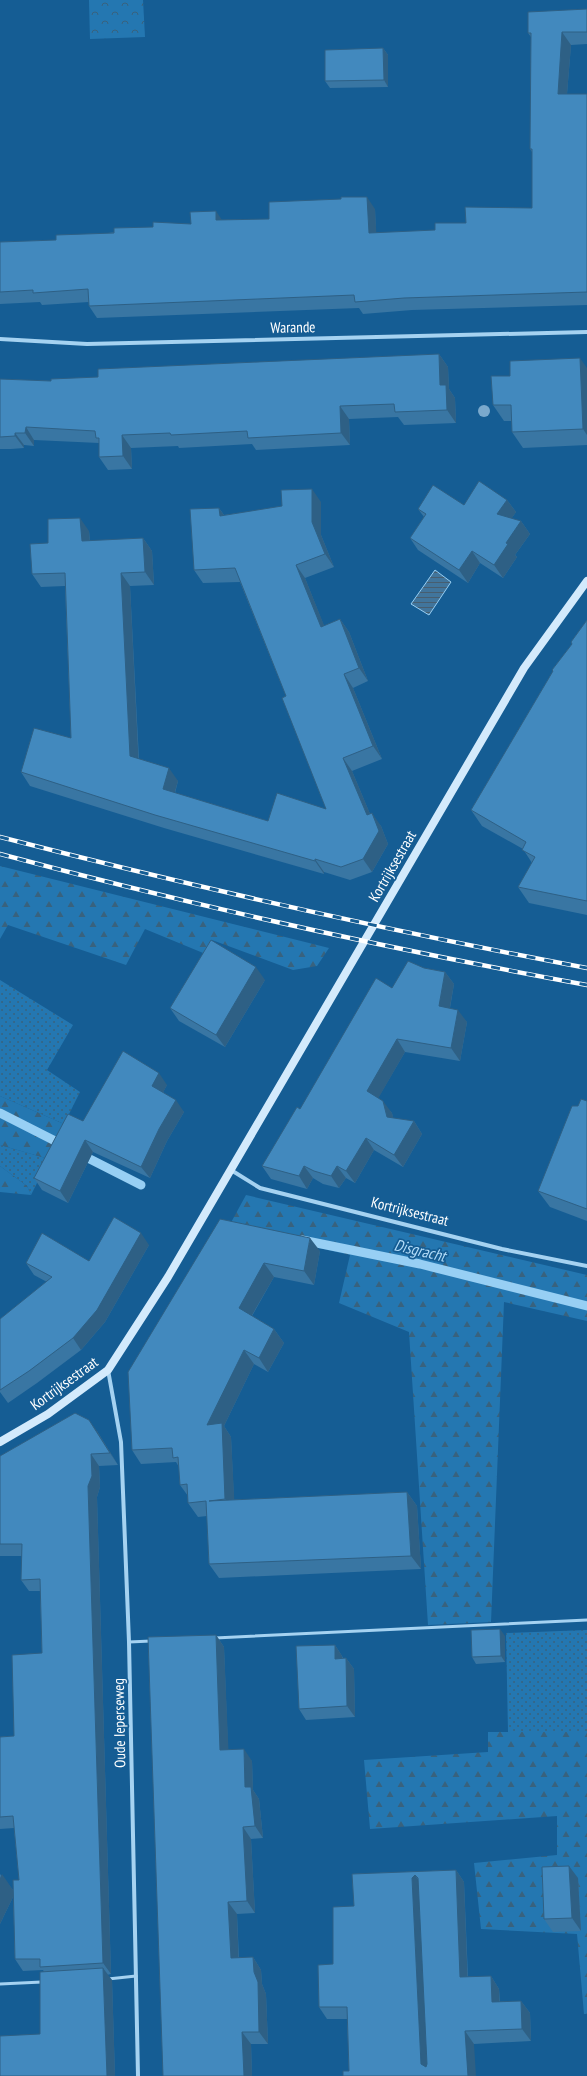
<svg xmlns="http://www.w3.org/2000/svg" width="587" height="2076" font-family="'PT Sans Narrow',sans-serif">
  <defs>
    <pattern id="grass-dots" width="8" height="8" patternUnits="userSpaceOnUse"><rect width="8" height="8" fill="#2477b1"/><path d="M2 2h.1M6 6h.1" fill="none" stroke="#38627e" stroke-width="1.8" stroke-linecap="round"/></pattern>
    <pattern id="forest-firs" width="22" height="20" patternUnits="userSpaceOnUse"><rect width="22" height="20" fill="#2477b1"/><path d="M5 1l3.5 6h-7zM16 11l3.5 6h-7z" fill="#38627e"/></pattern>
    <pattern id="park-crowns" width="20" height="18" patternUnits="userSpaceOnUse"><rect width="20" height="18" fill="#2477b1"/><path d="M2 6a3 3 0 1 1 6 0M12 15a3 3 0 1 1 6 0" fill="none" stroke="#38627e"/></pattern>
    <pattern id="water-rules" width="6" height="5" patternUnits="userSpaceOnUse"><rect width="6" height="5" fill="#41759c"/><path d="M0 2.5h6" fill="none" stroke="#475e70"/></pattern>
  </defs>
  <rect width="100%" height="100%" fill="#155d94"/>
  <g fill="url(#grass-dots)">
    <path d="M0,980l73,45 -26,45 33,22 -16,32 -64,-28z"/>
    <path d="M0,1145l49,14 -18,36 -4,-9 -27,-20z"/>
    <path d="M587,1630v102h-79l-2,-99z"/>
  </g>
  <g fill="url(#forest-firs)">
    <path d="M0,866l329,82 -12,18 -24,4 -81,-30 -4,15 -63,-26 -19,36 -118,-40 -8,14z"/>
    <path d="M0,1096l64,28 -15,35 -49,-14z"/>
    <path d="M0,1166l27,20 4,9 -31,-3z"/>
    <path d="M246,1195l341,80v46l-83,-19 -13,320 -63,3 -19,-293 -70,-29 11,-48 -122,-27z"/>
    <path d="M488,1732h99v282h-3l-7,-80 -96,-5 -7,-66 83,-8v-39l-187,13 -6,-69 124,-8z"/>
  </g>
  <path fill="url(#park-crowns)" d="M89,0h54l2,37 -55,2z"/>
  <path fill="url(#water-rules)" stroke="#97cff4" d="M435,570l16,12 -22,33 -18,-11z"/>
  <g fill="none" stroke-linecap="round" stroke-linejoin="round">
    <g stroke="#97cff4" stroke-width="9">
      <path d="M0,1113l65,33"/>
      <path d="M80,1154l61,31"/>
      <path d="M302,1240l118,24 167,42"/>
    </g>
    <g stroke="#a5d2f1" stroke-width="3">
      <path d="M215,1638l372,-18"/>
      <path d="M129,1642l22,-1"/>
      <path d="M108,1979l28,-3"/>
      <path d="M0,1984l42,-2"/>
    </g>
    <g stroke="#a5d2f1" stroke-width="4">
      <path d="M0,339l87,5 500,-12"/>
      <path d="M231,1170l29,18 242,61 85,17"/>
      <path d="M108,1370l13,72 8,200 9,434"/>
    </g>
    <path stroke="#d3eafc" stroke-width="8" d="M0,1442l48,-28 60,-44 60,-93 356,-609 63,-87"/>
    <g stroke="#fff" stroke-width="4.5">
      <g id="rail">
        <path d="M0,837c194,50 390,94 587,131"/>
        <path d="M0,854c194,52 390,95 587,131"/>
      </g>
    </g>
    <use href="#rail" stroke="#155d94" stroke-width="3" stroke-dasharray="9" stroke-linecap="butt"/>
  </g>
  <circle fill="#7aa9cd" cx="484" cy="411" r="6"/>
  <g fill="#3976a3">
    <path d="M587,9v35l-16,1 -4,49h20v211l-175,5 -49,4 -4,-6 -262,10 -8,-12v-4l-47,3 -2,-3 -40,2v-62l56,-2 97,-13 38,-3 31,-4 47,-1 106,-10 1,24 59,-3 97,-22v-56l-2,-3 1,-112 -3,-4z"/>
    <path d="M383,48l5,7v32l-58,1 -5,-7z"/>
    <path d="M439,354l9,13 1,22 6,9 1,25 -52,2 -6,-8 -49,2 1,26 -94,5 -4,-6 -73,4 -1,-2 -47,2 1,21 -24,1 -9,-13v-14l-65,-3v6l-10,-1v3l-13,1h-11v-70l51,2 47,-4z"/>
    <path d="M587,368v77l-64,3 -11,-16v-11h-8l-11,-16 17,-29z"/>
    <path d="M507,500l9,12 -5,7 10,2 9,13 -15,21 2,2 -14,21 -23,-15 -12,20 -50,-33 -8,-12 14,-21 -6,-8 46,-4z"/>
    <path d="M321,502v33l13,32 -29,11 19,48 16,-7 9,13 19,49 -15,7 29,71 -30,12 18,43 11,12 7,18 -16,28 -22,8 -26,-8v2l-160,-46 -134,-42 -9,-14 50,-34 -6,-152 -24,1 -9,-13 16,-31 41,-12 1,10 53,-3 9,13 2,34 -24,1 9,173 39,22 -3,12 93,28 58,-12 -40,-113 -46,-114 -37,1 -9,-13 25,-62 5,7z"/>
    <path d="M587,620v295l-58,-12 -11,-16 14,-24 -9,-14 -41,-23 -11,-16 82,-139 -1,-1 20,-26 -1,-2z"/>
    <path d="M424,968l21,4 9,12 -4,24 17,14 -7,39 -55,-9 -27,46 14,15 1,5 21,3 8,13 -19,33 -29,-17 -19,33 -9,-5 -7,10 -16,-4 -10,-6 -6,11 -36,-10 -9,-13 38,-57 92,-121z"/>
    <path d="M265,980l-40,67 -46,-26 -9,-13z"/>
    <path d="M167,1085l-4,7 21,20 -17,29 -17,37 -57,-26 -25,51 -26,-13 -8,-12 49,-57z"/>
    <path d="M587,1101v120l-37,-14 -12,-16 40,-85z"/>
    <path d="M220,1219l100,32 -6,34 -40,-8 -22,39 22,13 10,14 -16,29 -14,-8 -30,62 7,11 3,63 173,-8 10,14 4,63 -202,9 -10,-14 -2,-48 -9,1 -10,-14v-7l-8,-11 -1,-18 -3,-5 -35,2 -9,-14z"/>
    <path d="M149,1245l-44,77 -24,28 -44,33 -29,20 -8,-11v-73l47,-37 -13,-7 -8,-12 63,-2z"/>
    <path d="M97,1431l21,34 -19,1 1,21 -3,10 14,477 -4,1 5,5 3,96h-115l40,-42 4,-62 -1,-2 -20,1 -8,-12 -2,-62 -13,27v-50l13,16 6,-10 -5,-52 -14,1v-92l14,-1 28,-83 -2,-62h-11l-8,-11 1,-24h-22v-100z"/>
    <path d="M216,1635l8,12 4,102 24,12 1,29 6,9 4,39 -12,1 4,74 -18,1 2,44 14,-1 8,13 1,14 4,10 2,50h-17l1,32h-89z"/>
    <path d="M505,1636v26l-29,2 -4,-7z"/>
    <path d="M335,1645l7,11 1,2h3l8,11 1,48 -49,3 -7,-11z"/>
    <path d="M456,1870l8,12 4,95 23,-1 8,13 1,13 21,-1 9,12 1,28 -57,3 -125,27 -2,-52h-20l-8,-12 35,-101 -2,-32z"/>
    <path d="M578,1878l3,53 -28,1 -9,-13z"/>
  </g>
  <g fill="#2e6085">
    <path d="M562,32l9,13 -5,61 -8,-12z"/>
    <path d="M383,48l5,7v32l-4,-7z"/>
    <path d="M367,197l8,12 2,36 -8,-12z"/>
    <path d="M216,211l8,12 -8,-3z"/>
    <path d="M439,354l9,13 1,22 6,9 1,25 -9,-13 -7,-25z"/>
    <path d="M580,358l7,10v67l-4,-6z"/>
    <path d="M340,406l9,13 1,26 -9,-12z"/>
    <path d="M26,427l8,13v6l-9,-13z"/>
    <path d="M15,433l9,12v3l-9,-12z"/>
    <path d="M122,435l9,13 1,21 -9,-13z"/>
    <path d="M312,489l9,13v33l13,32 -9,-13 -13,-32z"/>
    <path d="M507,500l9,12 -10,15 -9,-13z"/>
    <path d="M219,508l9,13 -8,-5z"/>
    <path d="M80,518l9,13 2,23 -9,-13z"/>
    <path d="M521,521l9,13 -15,21 2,2 -14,21 -9,-13 12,-22z"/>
    <path d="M143,538l9,13 2,34 -9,-13z"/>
    <path d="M472,551l8,12 -12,20 -9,-13z"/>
    <path d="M296,565l9,13 25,62 -9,-13z"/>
    <path d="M121,573l9,13 9,183 -9,-13z"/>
    <path d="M340,619l9,13 19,49 -9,-13z"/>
    <path d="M344,674l9,14 29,71 -9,-13z"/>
    <path d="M343,758l9,13 24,57 -9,-13z"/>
    <path d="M169,768l9,13 -6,21 -9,-13z"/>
    <path d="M372,813l9,13 7,18 -16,28 -9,-13z"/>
    <path d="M315,859l9,13v2l-9,-13z"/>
    <path d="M256,967l9,13 -40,67 -9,-12z"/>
    <path d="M445,972l9,12 -6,34 -9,-12z"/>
    <path d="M458,1010l9,12 -7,39 -9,-13z"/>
    <path d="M397,1039l8,13 -30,52 -8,-13z"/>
    <path d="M159,1073l8,12 -7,13 -8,-12z"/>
    <path d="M176,1100l8,12 -17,29 -17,37 -9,-11 18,-38z"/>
    <path d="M383,1101l9,12 4,16 -9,-12z"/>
    <path d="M414,1121l8,13 -19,33 -9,-12z"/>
    <path d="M366,1138l8,12 -19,33 -9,-12z"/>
    <path d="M85,1140l8,12 -25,51 -8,-12z"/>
    <path d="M304,1166l9,12 -6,11 -8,-13z"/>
    <path d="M337,1166l9,12 -7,10 -8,-12z"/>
    <path d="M141,1233l8,12 -44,77 -24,28 -8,-12z"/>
    <path d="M310,1238l10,13 -6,34 -10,-14z"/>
    <path d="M264,1263l10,14 -26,45 -9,-14z"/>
    <path d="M274,1329l10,14 -16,29 -9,-14z"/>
    <path d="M244,1350l10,14 -30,62 7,11 4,76 -10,-14 -18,-74z"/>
    <path d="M89,1420l8,11 21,34 -8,-12z"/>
    <path d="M91,1454l8,12 1,21 -3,10 14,477 -8,-11 -15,-477z"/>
    <path d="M407,1492l10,14 4,63 -10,-13z"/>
    <path d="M500,1629l5,7v26l-4,-6z"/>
    <path d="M216,1635l8,12 5,115 -9,-12z"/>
    <path d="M335,1645l7,11 1,14 -8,-11z"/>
    <path d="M346,1658l8,11 1,48 -8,-11z"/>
    <path d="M244,1749l8,12 1,29 6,9 4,39 -8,-12 -10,-39z"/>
    <path d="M243,1827l8,12 4,74 -8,-12z"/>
    <path d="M569,1866l9,12 3,53 -9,-13z"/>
    <path d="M456,1870l8,12 4,107 -8,-12z"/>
    <path d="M2,1874l13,19 -15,31v-46z"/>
    <path d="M415,1875l8,12 7,189 -9,-12 -9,-186z"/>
    <path d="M228,1902l9,12 2,57 -8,-13z"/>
    <path d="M253,1957l8,13 1,14 4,10 2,50 -9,-12z"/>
    <path d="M103,1968l9,12 3,96h-8z"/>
    <path d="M491,1976l8,13 1,25 -8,-12z"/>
    <path d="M521,2001l9,12 1,28 -9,-12z"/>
    <path d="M465,2031l9,13 2,32h-8z"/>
    <path d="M242,2032l9,12 1,32h-8z"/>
  </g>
  <g fill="#4289be" stroke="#2e6085" fill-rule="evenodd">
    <path d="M587,9v23h-25l-4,62h29v198l-183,6 -49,4 -1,-7 -265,11 -1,-17 -55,4v-3l-33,2v-50l56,-2v-5l58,-2v-5l39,-1v-5l38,2 -1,-12 26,-1v9l53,-1v-17l72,-3v-2h26l2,36 66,-3v-7h31l-1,-16 67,1v-59h-2l1,-116h-3v-21z"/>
    <path d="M383,48l1,32 -59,1v-31z"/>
    <path d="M439,354l1,31h6l1,25 -52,2 -1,-8 -54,2 1,27 -93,5 -1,-7 -76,4 -1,-2 -48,2 1,21 -24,1v-19h-3l-1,-7 -69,-4 -1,6h-10v3l-15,1v-58l51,2v-2l47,-2v-8z"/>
    <path d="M580,358l3,71 -71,3 -1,-27h-18l-2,-29h19v-15z"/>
    <path d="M479,481l28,19 -10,14 24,7 -15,22 2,1 -14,21 -22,-14 -13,19 -49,-32 16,-24 -8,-5 15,-24 31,20z"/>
    <path d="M312,489v33l13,32 -29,11 25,62 19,-8 19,49 -15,6 29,72 -30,12 24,57 5,-2 7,18 -16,28 -22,8 -26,-8v2l-160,-46 -134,-43 13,-44 37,10 -6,-165 -33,1 -2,-30 18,-1v-24l32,-1 2,23 61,-3 2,34 -24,1 9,183 39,12 -6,21 105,32 9,-28 49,16 -44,-111 4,-2 -51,-128 -41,2 -4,-61 29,-1 1,8 62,-10 -1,-16z"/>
    <path d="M587,620v281l-69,-14 17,-30 -13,-7 4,-8 -55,-32 82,-139 -1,-1 20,-26 -1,-2z"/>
    <path d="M211,940l45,27 -40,68 -46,-27z"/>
    <path d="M408,961l16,7 21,4 -6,34 19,4 -7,38 -54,-9 -30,52 16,10 4,16 27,4 -20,34 -28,-17 -20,33 -9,-5 -6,10 -17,-5 -10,-5 -5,10 -37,-10 35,-59 3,2 76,-131 16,10z"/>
    <path d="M123,1051l36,22 -7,13 24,14 -17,29 -18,38 -56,-27 -25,51 -26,-13 34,-64 15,7z"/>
    <path d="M581,1099l6,2v108l-49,-18 34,-85h6z"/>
    <path d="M114,1217l27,16 -44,77 -24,28 -44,33 -29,19v-71l52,-42 -26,-14 16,-30 47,28z"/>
    <path d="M220,1219l90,19 -6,33 -40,-8 -25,45 35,21 -15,29 -15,-8 -37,75 15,-2 3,76 -16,2 198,-9 4,64 -202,8 -3,-63 -18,2 -1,-19 -7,1 -2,-28 -5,1 -1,-10 -40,2 -4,-78z"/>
    <path d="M75,1413l14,7 21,33 -19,1 1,22 -4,10 15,477 -63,4v-8h-25l-2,-79h6l-6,-64 -13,1v-80l14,-1 -2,-81 30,-2 -2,-74 -19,1 1,-36h-22v-88z"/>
    <path d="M500,1629l1,27 -29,1 -1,-27z"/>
    <path d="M216,1635l4,115 24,-1 1,38h6l4,39 -12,1 4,74 -19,1 3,56 22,-1 1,15 4,10 1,50h-17l2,44h-81l-15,-439z"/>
    <path d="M335,1645v14l11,-1 1,48 -48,3 -3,-63z"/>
    <path d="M569,1866l3,52 -28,1 -2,-52z"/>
    <path d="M456,1870l4,107 31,-1 1,26 29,-1 1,28 -57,2 3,45h-125v-5h6l-2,-64h-28l-1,-42 15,-1v-57l21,-1 -2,-32zM415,1875l3,3 9,186 -1,3 -5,-3 -9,-186z"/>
    <path d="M103,1968l4,108h-107v-40l40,-2v-62z"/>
  </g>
  <g text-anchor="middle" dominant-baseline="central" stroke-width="3.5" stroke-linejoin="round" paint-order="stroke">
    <g font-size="15" fill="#fff" stroke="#155d94">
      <text transform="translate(293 327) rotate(-1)">Warande</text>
      <text transform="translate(392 866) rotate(-60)">Kortrijksestraat</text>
      <text transform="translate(410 1211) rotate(14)">Kortrijksestraat</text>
      <text transform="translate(64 1383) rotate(-36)">Kortrijksestraat</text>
      <text transform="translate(119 1723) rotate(-91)">Oude Ieperseweg</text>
    </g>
    <g font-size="16" font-style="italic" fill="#b1dbf8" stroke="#155d94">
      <text transform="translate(420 1250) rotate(13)">Disgracht</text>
    </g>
  </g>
</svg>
